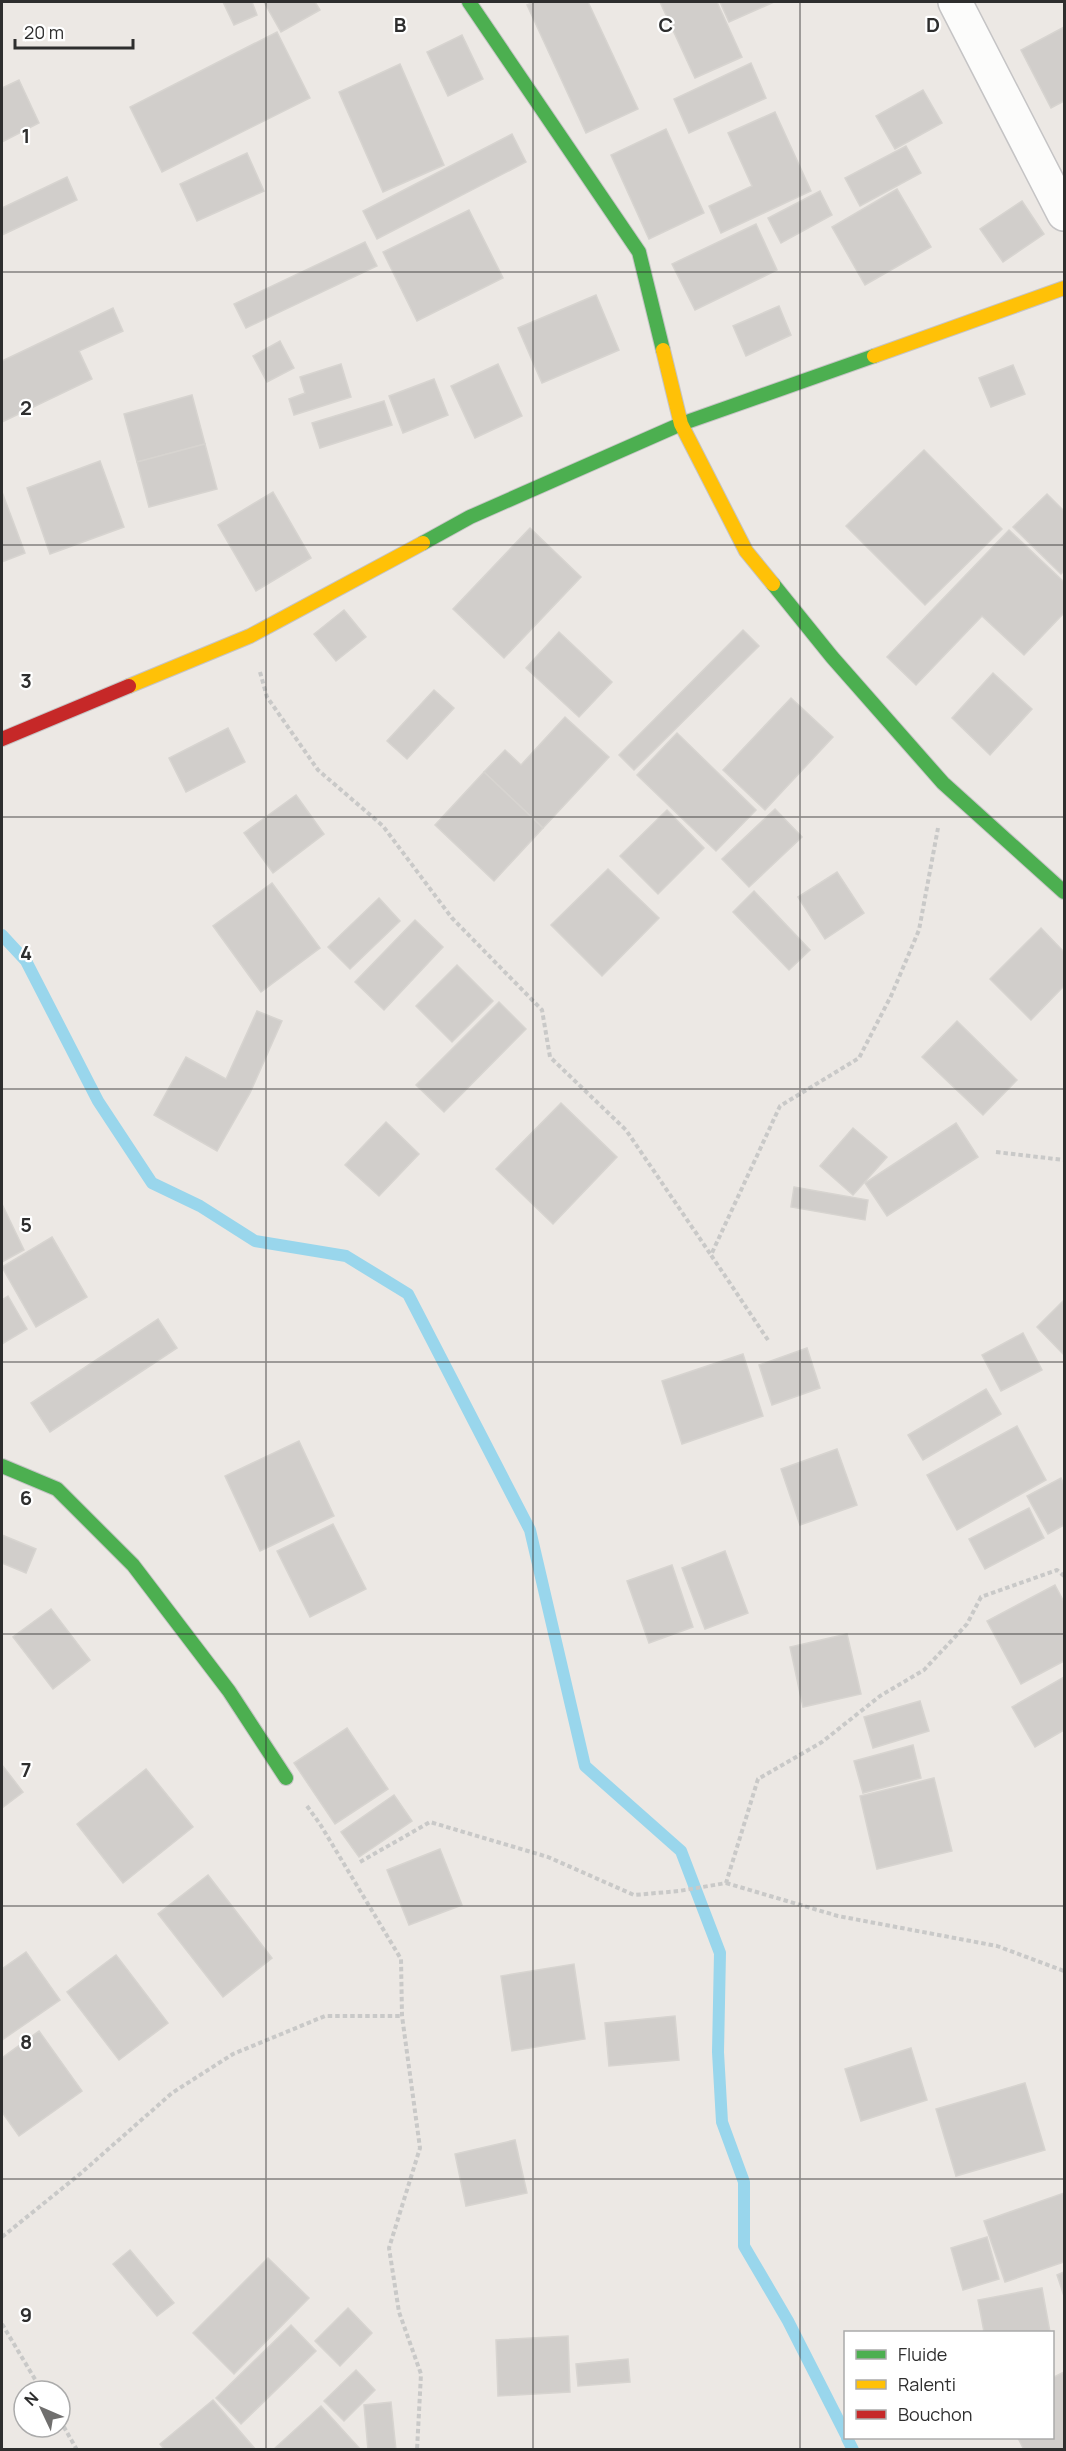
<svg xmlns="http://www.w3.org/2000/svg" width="1066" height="2451" font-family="Manrope,sans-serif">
  <rect width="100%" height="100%" fill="#ece8e4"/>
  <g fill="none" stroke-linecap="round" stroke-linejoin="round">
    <g stroke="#99d6ec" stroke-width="12">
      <path d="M2,935l24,26 72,140 54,82 48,23 55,35 91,15 62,38 122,236 55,236 96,85 39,102 -2,99 4,70 22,60v64l44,75 58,114"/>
      <path d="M847,2438l6,12"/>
    </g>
  </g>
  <g fill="#d1cecb" stroke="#d7d4d0" stroke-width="1.5">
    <path d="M223,2h29l5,13 -23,10z"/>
    <path d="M264,2h51l5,8 -39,22z"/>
    <path d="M534,2h54l50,107 -52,24 -59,-128z"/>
    <path d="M660,2h57l25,55 -47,21z"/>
    <path d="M720,2h54l-45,20z"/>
    <path d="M1064,27v74l-13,7 -30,-58z"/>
    <path d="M277,32l33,66 -148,74 -32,-65z"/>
    <path d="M462,35l21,44 -35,17 -21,-44z"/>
    <path d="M751,63l15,35 -77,35 -15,-34z"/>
    <path d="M400,64l44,101 -61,27 -44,-100z"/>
    <path d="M19,80l20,43 -37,19v-54z"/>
    <path d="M923,90l19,33 -47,26 -19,-33z"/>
    <path d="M775,112l36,79 -90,42 -12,-27 43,-20 -24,-53z"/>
    <path d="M666,129l38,84 -55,26 -38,-84z"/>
    <path d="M512,134l14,28 -149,77 -14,-28z"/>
    <path d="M906,146l15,27 -61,33 -15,-28z"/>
    <path d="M247,153l17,38 -67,30 -17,-37z"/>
    <path d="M67,177l10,23 -75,35v-27z"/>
    <path d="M897,189l34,58 -66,38 -33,-58z"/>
    <path d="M820,191l12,24 -51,28 -13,-25z"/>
    <path d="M1022,201l22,33 -41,28 -23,-33z"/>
    <path d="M469,210l34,68 -86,43 -34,-69z"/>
    <path d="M756,224l21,46 -82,40 -23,-46z"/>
    <path d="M365,242l12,24 -131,62 -12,-24z"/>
    <path d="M596,295l23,55 -77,33 -24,-55z"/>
    <path d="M779,306l12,29 -45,21 -13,-30z"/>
    <path d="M113,308l10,23 -44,20 13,28 -90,43v-61z"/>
    <path d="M280,341l14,27 -27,14 -14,-26z"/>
    <path d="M341,364l10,33 -57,18 -5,-16 16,-6 -5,-16z"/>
    <path d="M498,364l24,52 -47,22 -24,-52z"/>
    <path d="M1013,365l12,29 -34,13 -12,-29z"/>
    <path d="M434,379l14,36 -45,18 -14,-37z"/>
    <path d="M192,395l13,49 -68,18 -13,-48z"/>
    <path d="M384,401l8,24 -72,23 -8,-25z"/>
    <path d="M205,444l12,45 -68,18 -12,-45z"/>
    <path d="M924,450l78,79 -77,76 -79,-79z"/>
    <path d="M100,461l24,66 -74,27 -23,-66z"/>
    <path d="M2,492l23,61 -23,9z"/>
    <path d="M273,492l38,66 -55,33 -38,-66z"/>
    <path d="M1047,494l17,17v60l-3,3 -48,-47z"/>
    <path d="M530,528l51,49 -77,81 -51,-49z"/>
    <path d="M1009,530l55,52v31l-40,42 -42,-39 -66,69 -29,-28z"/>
    <path d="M344,610l22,27 -30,24 -22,-27z"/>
    <path d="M743,630l16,16 -125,124 -15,-15z"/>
    <path d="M559,632l53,50 -33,35 -53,-49z"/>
    <path d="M993,673l39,36 -42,46 -38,-37z"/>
    <path d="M434,690l20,18 -47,51 -20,-18z"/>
    <path d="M791,698l42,39 -68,73 -42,-40z"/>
    <path d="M565,717l44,40 -66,71 -59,-56 21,-22 16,15z"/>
    <path d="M228,728l17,34 -59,30 -17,-34z"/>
    <path d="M677,733l79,77 -40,41 -79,-76z"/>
    <path d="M484,772l59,56 -49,53 -59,-56z"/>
    <path d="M296,795l28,39 -51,39 -29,-40z"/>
    <path d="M775,809l27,28 -53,50 -27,-28z"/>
    <path d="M667,810l37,38 -46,46 -38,-38z"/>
    <path d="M608,869l51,49 -57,58 -51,-51z"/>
    <path d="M837,872l27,41 -39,26 -27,-42z"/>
    <path d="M272,883l48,65 -59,44 -48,-66z"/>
    <path d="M754,891l56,59 -21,20 -56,-58z"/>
    <path d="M379,898l21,23 -50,48 -22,-22z"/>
    <path d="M415,920l28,27 -59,63 -29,-28z"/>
    <path d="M1041,928l23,24v34l-33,34 -41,-41z"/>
    <path d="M457,965l36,36 -41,41 -36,-36z"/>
    <path d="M499,1002l27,27 -82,83 -28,-27z"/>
    <path d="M257,1011l25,10 -32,72 -33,58 -63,-36 32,-58 40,22z"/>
    <path d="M957,1021l60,59 -34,35 -61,-58z"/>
    <path d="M561,1103l56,54 -64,67 -57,-55z"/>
    <path d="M386,1122l33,32 -40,42 -34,-31z"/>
    <path d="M956,1123l22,34 -91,59 -22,-33z"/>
    <path d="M853,1128l34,29 -34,38 -33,-29z"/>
    <path d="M794,1187l74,13 -3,20 -74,-13z"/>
    <path d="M2,1204l22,46 -22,12z"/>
    <path d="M52,1237l35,60 -51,30 -34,-60z"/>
    <path d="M8,1296l19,33 -25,15v-44z"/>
    <path d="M1064,1300v55l-27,-28z"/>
    <path d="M158,1319l19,29 -127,84 -19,-29z"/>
    <path d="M1023,1333l19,37 -41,21 -19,-36z"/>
    <path d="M807,1348l13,40 -48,17 -13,-40z"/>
    <path d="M743,1354l20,62 -81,28 -20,-63z"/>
    <path d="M986,1389l15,25 -78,46 -15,-25z"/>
    <path d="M1017,1426l29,54 -89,50 -30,-55z"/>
    <path d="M299,1441l35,75 -74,35 -35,-75z"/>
    <path d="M837,1449l20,56 -57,20 -19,-56z"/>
    <path d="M1061,1478l3,7v40l-16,9 -21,-38z"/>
    <path d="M1029,1508l15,30 -59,31 -16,-30z"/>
    <path d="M333,1524l33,65 -56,28 -33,-66z"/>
    <path d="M2,1535l34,14 -10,24 -24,-10z"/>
    <path d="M725,1551l23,62 -43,16 -23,-61z"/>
    <path d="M672,1565l21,62 -44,16 -22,-62z"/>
    <path d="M1055,1585l9,17v59l-43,23 -34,-63z"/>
    <path d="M51,1609l39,51 -37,29 -40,-52z"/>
    <path d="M847,1634l14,60 -58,13 -13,-60z"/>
    <path d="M1064,1677v53l-29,17 -23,-40z"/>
    <path d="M920,1701l9,30 -56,17 -9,-31z"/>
    <path d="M347,1728l41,61 -53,35 -41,-61z"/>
    <path d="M913,1745l8,33 -58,15 -9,-32z"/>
    <path d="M2,1765l21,27 -21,16z"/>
    <path d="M146,1769l47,58 -70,56 -46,-59z"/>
    <path d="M934,1778l18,73 -75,18 -17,-73z"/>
    <path d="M394,1795l18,26 -53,36 -18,-25z"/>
    <path d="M440,1849l22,56 -53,20 -22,-55z"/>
    <path d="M208,1875l64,83 -49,39 -65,-83z"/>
    <path d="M26,1952l34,48 -58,40v-71z"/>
    <path d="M116,1955l52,68 -49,37 -52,-68z"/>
    <path d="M574,1964l11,75 -73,12 -11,-75z"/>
    <path d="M675,2016l4,44 -70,6 -4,-43z"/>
    <path d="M39,2031l43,60 -63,45 -17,-24v-54z"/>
    <path d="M911,2048l16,52 -66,21 -16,-52z"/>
    <path d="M1025,2083l20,67 -89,26 -20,-67z"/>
    <path d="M515,2140l12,53 -61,13 -11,-52z"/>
    <path d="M1064,2193v69l-59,20 -21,-61z"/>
    <path d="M987,2237l12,42 -36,11 -12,-42z"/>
    <path d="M130,2250l44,53 -17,13 -44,-52z"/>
    <path d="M268,2258l41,40 -75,76 -41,-41z"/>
    <path d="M1064,2272v24l-7,-21z"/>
    <path d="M1042,2288l8,44h-66l-6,-32z"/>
    <path d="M348,2308l24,25 -32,33 -25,-25z"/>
    <path d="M291,2325l25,26 -75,73 -25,-26z"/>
    <path d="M568,2336l2,56 -72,4 -2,-56z"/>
    <path d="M628,2359l2,23 -52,4 -2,-22z"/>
    <path d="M356,2370l19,20 -31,31 -20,-20z"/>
    <path d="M1064,2372v78h-40l-6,-12h34v-60z"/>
    <path d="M213,2400l43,50h-91l-5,-6z"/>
    <path d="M391,2402l5,48h-28l-4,-45z"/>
    <path d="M321,2406l39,43 -87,1z"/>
  </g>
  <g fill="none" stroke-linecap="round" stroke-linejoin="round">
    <g stroke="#c5c4c5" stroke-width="36">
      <path id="street" d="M955,2l109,212"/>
    </g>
    <g stroke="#c5c4c5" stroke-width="16">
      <g id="fast">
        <path d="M469,2l170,250 24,98"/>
        <path d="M423,543l47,-26 211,-93 193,-68"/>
        <path d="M773,584l59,73 111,126 121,109"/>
        <path d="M2,1466l55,23 76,76 96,126 57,87"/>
      </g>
    </g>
    <g stroke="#c5c4c5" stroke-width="16">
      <g id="slow">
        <path d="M663,350l18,74 65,127 27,33"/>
        <path d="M874,356l190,-68"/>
        <path d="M129,686l121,-50 173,-93"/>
      </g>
    </g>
    <g stroke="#c5c4c5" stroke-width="16">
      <path id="jam" d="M2,739l127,-53"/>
    </g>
    <g stroke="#c9c9c8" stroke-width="4" stroke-dasharray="4.5 3" stroke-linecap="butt">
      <path d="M260,672l7,25 51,73 65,56 69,92 90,92 8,47 76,73 85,125"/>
      <path d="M996,1152l68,8"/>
      <path d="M768,1340l-57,-85 69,-149 79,-48 32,-62 28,-66 19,-102"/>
      <path d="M307,1806l13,18 81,135 1,57 18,132 -31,100 10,64 22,62 -4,76"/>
      <path d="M360,1862l70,-40 118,35 86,38 45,-4 47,-8 32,-104 64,-37 58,-46 44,-26 43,-46 14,-27 76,-27 7,6"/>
      <path d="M726,1883l112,33 159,30 67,25"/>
      <path d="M2,2237l78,-63 92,-81 61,-39 92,-38h77"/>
      <path d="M2,2324l40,67"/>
      <path d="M60,2420l17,30"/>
    </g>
    <use href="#street" stroke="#fcfcfb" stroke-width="33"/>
    <use href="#fast" stroke="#4caf50" stroke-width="14"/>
    <use href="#slow" stroke="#ffc107" stroke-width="14"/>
    <use href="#jam" stroke="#c62828" stroke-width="14"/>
  </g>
  <path fill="none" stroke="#2e2e2e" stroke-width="1.5" stroke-opacity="0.55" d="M266,2v2448M533,2v2448M800,2v2448M2,272h1062M2,545h1062M2,817h1062M2,1089h1062M2,1362h1062M2,1634h1062M2,1906h1062M2,2179h1062"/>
  <g font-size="20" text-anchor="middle" font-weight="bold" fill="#2e2e2e" stroke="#fff" stroke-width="4.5" stroke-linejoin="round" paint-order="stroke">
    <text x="400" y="32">B</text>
    <text x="666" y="32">C</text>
    <text x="933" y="32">D</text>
    <text x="26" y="143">1</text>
    <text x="26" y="415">2</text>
    <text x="26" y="688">3</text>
    <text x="26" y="960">4</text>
    <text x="26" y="1232">5</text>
    <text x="26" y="1505">6</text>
    <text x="26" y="1777">7</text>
    <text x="26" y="2049">8</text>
    <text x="26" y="2322">9</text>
  </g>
  <rect width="1066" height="2451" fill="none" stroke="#2e2e2e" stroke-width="6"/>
  <rect x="844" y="2331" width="210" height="108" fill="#ffffff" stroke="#ababab" stroke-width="1.5"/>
  <rect x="856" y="2350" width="30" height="9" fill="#4caf50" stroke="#ababab" stroke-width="1.5"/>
  <text x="898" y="2361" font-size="18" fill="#2e2e2e">Fluide</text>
  <rect x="856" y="2380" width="30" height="9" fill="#ffc107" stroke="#ababab" stroke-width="1.5"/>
  <text x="898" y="2391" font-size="18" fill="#2e2e2e">Ralenti</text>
  <rect x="856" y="2410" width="30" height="9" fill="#c62828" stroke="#ababab" stroke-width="1.5"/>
  <text x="898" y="2421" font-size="18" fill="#2e2e2e">Bouchon</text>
  <g transform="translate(42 2409) rotate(314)"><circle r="28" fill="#ffffff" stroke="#ababab" stroke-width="1.5"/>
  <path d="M0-4.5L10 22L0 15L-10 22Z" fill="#706f6e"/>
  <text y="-9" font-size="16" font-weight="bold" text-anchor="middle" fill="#2e2e2e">N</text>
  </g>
  <path d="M15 39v9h118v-9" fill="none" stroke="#2e2e2e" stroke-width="3"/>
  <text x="24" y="39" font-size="18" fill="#2e2e2e" stroke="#ffffff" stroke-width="4.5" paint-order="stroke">20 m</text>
</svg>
